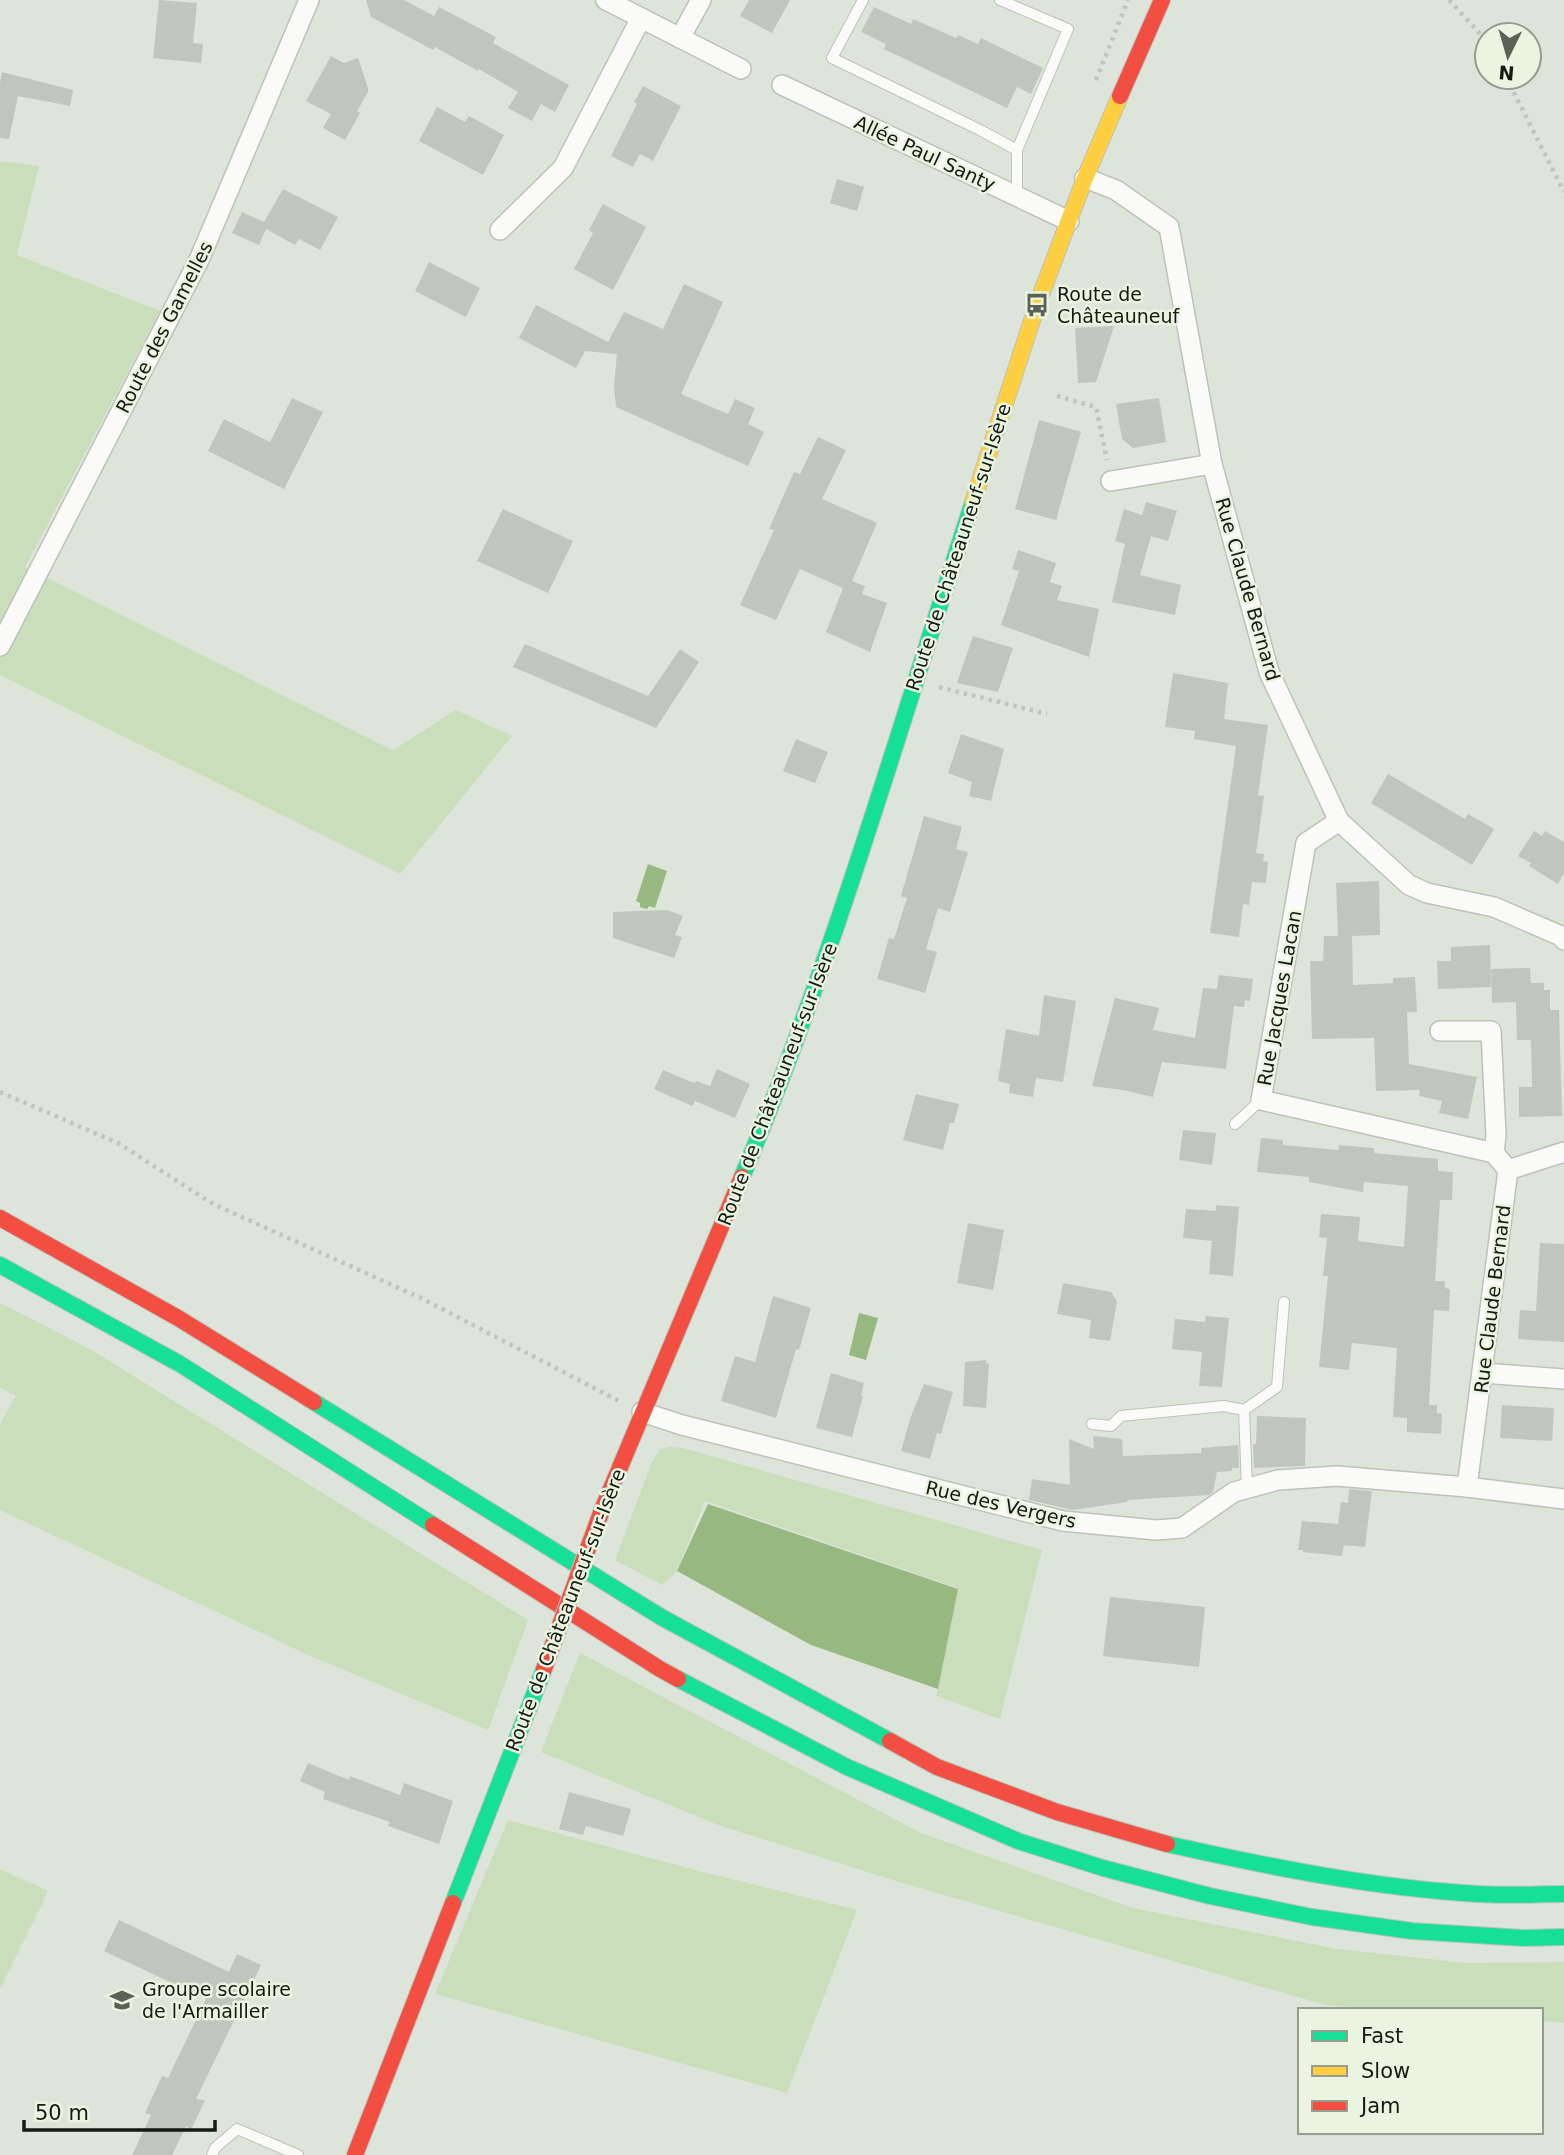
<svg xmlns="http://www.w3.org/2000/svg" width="1564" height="2155" font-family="'DejaVu Sans',sans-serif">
  <rect width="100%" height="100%" fill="#dde4d9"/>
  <g fill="#cadebc">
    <path d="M0,161l39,5 -22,89 143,56 -135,256 368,183 63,-40 56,26 -112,138 -400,-199z"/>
    <path d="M0,1303l90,46 438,271 -40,110 -180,-75 -308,-145v-86l16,-28 -16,-8z"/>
    <path d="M669,1447l14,1 359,102 -42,169 -64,-23 22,-108 -253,-87 -28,70 -15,14 -47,-25 37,-98 8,-13z"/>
    <path d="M580,1653l341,180 212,75 204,41 129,14 98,-1v61l-23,-2v-11h-149l-67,-5 -426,-123 -181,-57 -177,-73z"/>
    <path d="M508,1820l195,52 154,38 -70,183 -352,-99z"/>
    <path d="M0,1869l48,22 -48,98z"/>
  </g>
  <g fill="#97b880">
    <path d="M648,864l19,7 -12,37 -6,-2 -2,3 -7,-2v-4l-4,-2z"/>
    <path d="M859,1313l19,5 -12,42 -17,-5z"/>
    <path d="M708,1504l250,85 -20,100 -127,-44 -134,-74z"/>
  </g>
  <g fill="#c0c6be">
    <path d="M159,0l38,3 -4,40 10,1 -2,19 -48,-5z"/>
    <path d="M366,0h38l30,16 5,-9 57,30 -3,6 76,42 -14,27 -14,-8 -9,17 -24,-13 10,-16 -39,-23 -1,2 -43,-24 -2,3 -62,-33z"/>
    <path d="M749,0h41l-18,33 -32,-17z"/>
    <path d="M874,7l37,17 2,-5 43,19 2,-3 20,9 3,-6 62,30 -12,26 -14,-7 -10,21 -123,-59 2,-5 -25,-12z"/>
    <path d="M331,56l13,7 14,-5 10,30v4l-11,19 3,2 -15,27 -22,-12 8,-14 -25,-13z"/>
    <path d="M2,72l71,18 -3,16 -52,-10 -9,43 -9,-1v-55z"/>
    <path d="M643,86l38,20 -28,55 -13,-7 -7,13 -22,-11 26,-52 -3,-2z"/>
    <path d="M437,107l28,15 4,-6 35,19 -21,40 -64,-34z"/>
    <path d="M837,179l27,8 -7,24 -27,-8z"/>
    <path d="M283,189l55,28 -18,33 -21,-11 -4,6 -29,-16 -7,16 -27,-12 10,-21 22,10z"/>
    <path d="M603,204l43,23 -33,63 -39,-21 19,-36 -4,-3z"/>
    <path d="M429,262l51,26 -14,29 -51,-26z"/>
    <path d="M684,284l39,18 -42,92 47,20 7,-15 20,9 -7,16 16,8 -16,34 -132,-59 -2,-21 3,-32 -32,-3 -9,17 -57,-30 17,-33 72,37 16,-30 39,17z"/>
    <path d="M1114,326l-18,56 -18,1 -3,-55z"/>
    <path d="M292,398l31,14 -39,77 -76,-38 16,-32 46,23z"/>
    <path d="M1159,398l7,44 -33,6 -11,-9 -6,-35z"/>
    <path d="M1039,420l42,12 -25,88 -41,-11z"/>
    <path d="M818,437l28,13 -24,49 55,24 -25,58 13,5 -3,8 25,9 -17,49 -44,-20 17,-44 -43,-19 -24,51 -36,-15 34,-75 -5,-1 25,-57 6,2z"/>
    <path d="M1146,502l31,9 -9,30 -17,-5 -11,39 41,10 -6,30 -63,-13 13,-58 -10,-3 9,-32 18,6z"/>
    <path d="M503,509l70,32 -25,52 -71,-32z"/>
    <path d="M1018,550l38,13 -6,19 12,4 -5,14 42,9 -10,48 -88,-32 18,-54 -7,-2z"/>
    <path d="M973,636l40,12 -15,44 -41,-9z"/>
    <path d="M525,644l123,52 32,-47 19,13 -43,66 -143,-61z"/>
    <path d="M1173,673l55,10 -4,36 44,6 -10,70 6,1 -8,57 8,1 -1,7 5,1 -2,21 -14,-1 -3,23 -6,-1 -4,33 -29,-4 26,-187 -42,-7 1,-8 -30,-4z"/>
    <path d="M961,734l43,15 -13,52 -22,-5 3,-14 -24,-9z"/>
    <path d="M796,739l32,13 -13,31 -32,-12z"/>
    <path d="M1388,774l77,45 3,-5 26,15 -22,36 -101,-62z"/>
    <path d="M924,816l38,11 -6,22 12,3 -18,60 -12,-4 -12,41 11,3 -12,41 -48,-14 12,-41 5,1 13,-41 -6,-2z"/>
    <path d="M1534,831l8,5 3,-5 19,11v31l-6,11 -29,-18 2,-3 -13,-7z"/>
    <path d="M1379,881l1,54 -28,1 1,49 40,-2v-5l22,-1 2,35h-10l2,52 68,13 -9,42 -29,-6 3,-12 -23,-5 1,-6 -44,1 -2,-53 -62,1 -2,-78h13l1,-25h14l-2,-53z"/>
    <path d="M667,910l16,6 -8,19 7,2 -8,21 -61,-20v-26z"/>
    <path d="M1490,945l1,42 -53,2 -1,-28h14v-14z"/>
    <path d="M1530,968l1,15h13v7h6v20h9l3,106 -43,1v-30h13l-1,-47h-14l-1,-38 -24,1 -1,-34z"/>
    <path d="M1219,975l34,4 -3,22 -5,-1 -1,7 -10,-1 -8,63 -64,-7 -9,35 -30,-7 -31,-4 23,-88 44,10 -6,22 42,8 8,-50 14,1z"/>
    <path d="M1044,995l32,6 -13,81 -27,-4 -3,19 -24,-4 1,-9 -12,-3 8,-52 33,7z"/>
    <path d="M717,1069l33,15 -15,34 -40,-17 -3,5 -38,-17 9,-19 31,13 2,-2 14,5z"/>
    <path d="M916,1094l43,10 -5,19h-4l-7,27 -40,-10z"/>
    <path d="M1183,1130l33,3 -4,32 -33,-5z"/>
    <path d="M1261,1138l22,2v5l55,5 1,-5 35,3v5l64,6v12l15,1 -1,28h-12l-5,81h10v7l5,1 -1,22 -15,-1 -5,95h8v8l5,1 -1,20 -34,-2v-14l-14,-1 4,-69 -45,-5 -3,27 -30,-3 9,-91h-5l4,-38 -8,-1 2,-23 39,3 -2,24 46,6 4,-61 -44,-4 -1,10 -54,-10v-5l-52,-5z"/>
    <path d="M1216,1205l23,2 -6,69 -24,-2 3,-33 -29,-3 3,-29 30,2z"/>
    <path d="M968,1223l36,7 -11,60 -36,-7z"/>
    <path d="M1540,1243l24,1v98l-46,-3 2,-29 16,1z"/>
    <path d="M1063,1283l48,9 6,9 -7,40 -21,-3 2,-18 -34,-6z"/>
    <path d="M773,1296l38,12 -12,42 -3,-1 -20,69 -55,-17 14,-45 20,6z"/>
    <path d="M1206,1316l23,2 -7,69 -23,-1 3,-34 -30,-3 3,-30 30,3z"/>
    <path d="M986,1360v3l3,1 -3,44 -23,-2 2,-44z"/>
    <path d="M831,1373l33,10 -3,13h2l-11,41 -36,-9z"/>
    <path d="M924,1384l29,8 -12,42 -4,-1 -7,26 -29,-8 9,-32z"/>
    <path d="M1502,1405l52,3 -2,33 -52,-3z"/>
    <path d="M1257,1416l49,2 -1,48 -51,2 -1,-24h3z"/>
    <path d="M1093,1436l29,3 1,17 79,-3 -1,-5 37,-3 1,23h-7v3l-15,1 -4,20 -4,3 -82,5v2l-54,8 -44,-10 3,-21 38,6 -1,-46 25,10z"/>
    <path d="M1349,1489l23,2 -7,56 -21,-2 -2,11 -39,-4v-2h-5l4,-29 36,3 3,-22 7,1z"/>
    <path d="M1110,1597l95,10 -6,60 -96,-11z"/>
    <path d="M308,1763l41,17 1,-4 50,19 4,-12 49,18 -14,43 -51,-18 2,-4 -67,-23 2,-7 -25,-11z"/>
    <path d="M569,1792l62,17 -8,27 -37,-10 -3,9 -24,-6z"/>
    <path d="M119,1920l110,52 8,-18 24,11 -65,134 9,1 -14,30 -5,-4 -14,29h-40l19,-40 -6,-2 17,-37 6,2 38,-79 -102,-48z"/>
  </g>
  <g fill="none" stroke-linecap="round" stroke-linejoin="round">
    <g stroke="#bdc2ba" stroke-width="12">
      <g id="lane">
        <path d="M863,0l-31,58 148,72 37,20"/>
        <path d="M1000,0l68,29 -51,121v47"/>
        <path d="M1235,1124l26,-24"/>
        <path d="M1092,1424l19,2 10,-10 103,-10 20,4"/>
        <path d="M1247,1488l-3,-78 33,-23 7,-85"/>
        <path d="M212,2155l3,-7 22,-19 61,26"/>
      </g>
    </g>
    <g stroke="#bdc2ba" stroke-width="22">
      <g id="street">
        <path d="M606,0l135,69"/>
        <path d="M680,38l21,-38"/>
        <path d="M782,85l287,136"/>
        <path d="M1085,178l31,12 53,37 43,237 57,208 70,149 70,64 18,8 67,14 67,29 3,4"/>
        <path d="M500,230l63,-62 78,-150"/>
        <path d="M1111,481l101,-17"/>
        <path d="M0,646l199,-386 110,-260"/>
        <path d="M1339,821l-33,22 -45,257 233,53 14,17"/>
        <path d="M1440,1031h51l5,104 -2,18"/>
        <path d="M1483,1373l81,6"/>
        <path d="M642,1412l40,13 381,96 93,9 26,-2 52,-36 44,-12 59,-4 130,11 97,12"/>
        <path d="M1467,1487l41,-317 56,-18"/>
      </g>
    </g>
    <g stroke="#bdc2ba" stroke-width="18">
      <g id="fast">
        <path d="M742,1177c92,-219 157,-449 231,-675"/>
        <path d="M0,1265l180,99 253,161"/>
        <path d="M314,1402l347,215 229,124"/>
        <path d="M678,1679l169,88 171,74 85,27 107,28 102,21 100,14 111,7 41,-1"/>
        <path d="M1167,1844c103,23 207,44 311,50 29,2 58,0 86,0"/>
        <path d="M453,1903l91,-234"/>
      </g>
    </g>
    <g stroke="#bdc2ba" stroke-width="18">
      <path id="slow" d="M973,502l64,-197 48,-127 35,-82"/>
    </g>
    <g stroke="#bdc2ba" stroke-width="18">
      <g id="jam">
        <path d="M1120,96l42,-96"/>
        <path d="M0,1218l178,100 136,84"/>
        <path d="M602,1510l140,-333"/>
        <path d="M433,1525l227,144 18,10"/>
        <path d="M890,1741l47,26 120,45 110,32"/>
        <path d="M355,2155l98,-252"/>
      </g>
    </g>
    <g stroke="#c2c4c1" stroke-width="4.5" stroke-dasharray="3.5 5" stroke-linecap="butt">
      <path d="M1449,0l38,41"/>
      <path d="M1506,77l58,115"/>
      <path d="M1096,80l32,-80"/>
      <path d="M1057,396l39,11 11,53"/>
      <path d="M939,687l108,27"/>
      <path d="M0,1092l118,51 95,61 208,94 198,103"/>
    </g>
    <use href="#lane" stroke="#fafbf9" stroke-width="10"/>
    <use href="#street" stroke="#fafbf9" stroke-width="19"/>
    <use href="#fast" stroke="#16e098" stroke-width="16"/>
    <use href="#slow" stroke="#ffcf43" stroke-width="16"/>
    <use href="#jam" stroke="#f24e42" stroke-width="16"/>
    <g stroke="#bdc2ba" stroke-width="18" stroke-linecap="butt">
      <path id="jam-bridge" d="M544,1669l58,-159"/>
    </g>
    <use href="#jam-bridge" stroke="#f24e42" stroke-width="16"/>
  </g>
  <defs>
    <g id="bus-bare" transform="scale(1.89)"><path d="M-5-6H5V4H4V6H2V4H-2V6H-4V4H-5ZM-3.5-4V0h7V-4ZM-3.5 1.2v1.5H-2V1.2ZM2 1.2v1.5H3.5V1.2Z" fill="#5c6158" stroke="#e9f5e1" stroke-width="2.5" paint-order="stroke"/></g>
    <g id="school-bare" transform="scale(1.89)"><path d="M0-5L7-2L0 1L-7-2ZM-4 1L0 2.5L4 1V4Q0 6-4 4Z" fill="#5c6158" stroke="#e9f5e1" stroke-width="2.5" paint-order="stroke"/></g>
  </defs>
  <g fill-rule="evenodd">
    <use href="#bus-bare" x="1037" y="305"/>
    <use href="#school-bare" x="122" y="2000"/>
  </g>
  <g text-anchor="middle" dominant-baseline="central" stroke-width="5" stroke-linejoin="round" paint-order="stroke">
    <g font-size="19" fill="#161a13" stroke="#e9f5e1">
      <text transform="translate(925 153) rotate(25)">Allée Paul Santy</text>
      <text transform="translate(164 327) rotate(-63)">Route des Gamelles</text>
      <text transform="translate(958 547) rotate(-72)">Route de Châteauneuf-sur-Isère</text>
      <text transform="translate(1248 589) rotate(74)">Rue Claude Bernard</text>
      <text transform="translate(1279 998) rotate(-80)">Rue Jacques Lacan</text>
      <text transform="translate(777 1084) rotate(-69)">Route de Châteauneuf-sur-Isère</text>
      <text transform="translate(1492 1299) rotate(-83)">Rue Claude Bernard</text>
      <text transform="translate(1001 1504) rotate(13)">Rue des Vergers</text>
      <text transform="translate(565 1610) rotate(-69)">Route de Châteauneuf-sur-Isère</text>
    </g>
    <g font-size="19" fill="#161a13" stroke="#e9f5e1" text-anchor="start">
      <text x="1057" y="294">Route de<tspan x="1057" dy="22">Châteauneuf</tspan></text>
      <text x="142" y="1989">Groupe scolaire<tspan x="142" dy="22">de l'Armailler</tspan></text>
    </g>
  </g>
  <rect x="1298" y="2008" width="245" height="126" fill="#e9f5e1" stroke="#959d8f" stroke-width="2"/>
  <rect x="1312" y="2031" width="35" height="10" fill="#16e098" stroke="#959d8f" stroke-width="2"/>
  <text x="1361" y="2043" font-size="21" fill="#161a13">Fast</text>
  <rect x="1312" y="2066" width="35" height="10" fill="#ffcf43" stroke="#959d8f" stroke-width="2"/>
  <text x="1361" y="2078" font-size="21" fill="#161a13">Slow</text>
  <rect x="1312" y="2101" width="35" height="10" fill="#f24e42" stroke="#959d8f" stroke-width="2"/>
  <text x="1361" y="2113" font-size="21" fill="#161a13">Jam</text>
  <g transform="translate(1508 56) rotate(185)"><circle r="33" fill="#e9f5e1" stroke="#959d8f" stroke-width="2"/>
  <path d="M0-5L12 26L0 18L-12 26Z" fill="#5c6158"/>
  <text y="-10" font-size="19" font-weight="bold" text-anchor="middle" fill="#161a13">N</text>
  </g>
  <path d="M24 2120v10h191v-10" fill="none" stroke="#161a13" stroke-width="3.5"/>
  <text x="35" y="2120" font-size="21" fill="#161a13" stroke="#e9f5e1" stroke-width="5" paint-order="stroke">50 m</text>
</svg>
